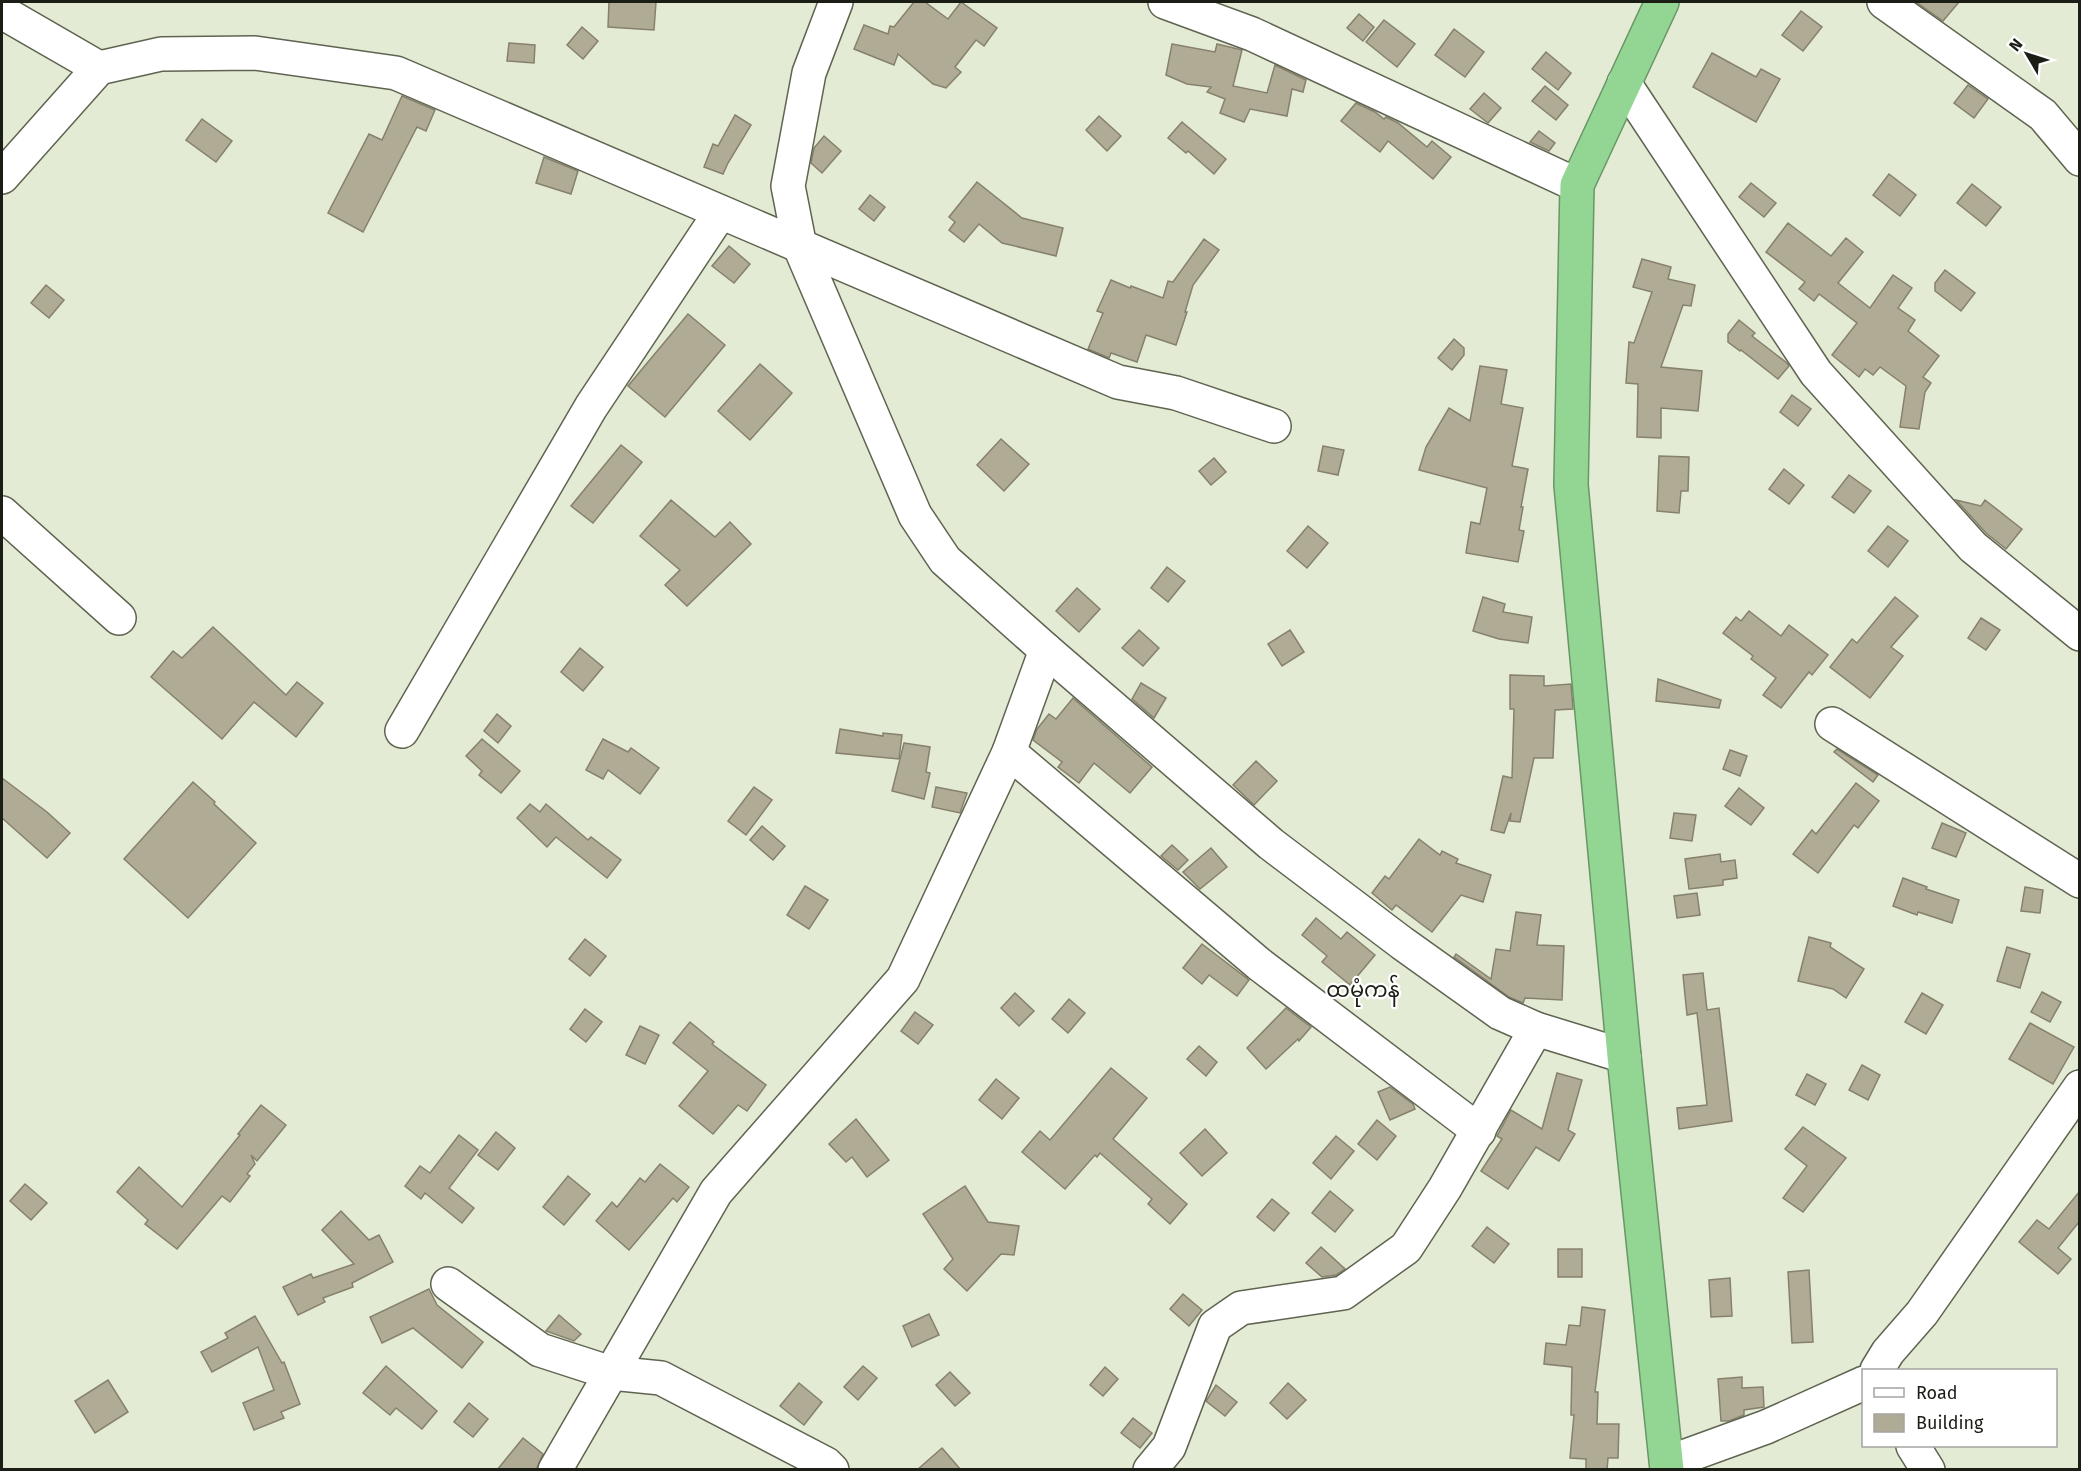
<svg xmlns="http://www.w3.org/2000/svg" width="2081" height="1471" font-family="'Fira Sans','Noto Sans Myanmar',sans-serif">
  <rect width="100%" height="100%" fill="#e4ebd4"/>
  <g fill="#b0ab95" stroke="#86816c" stroke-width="1.5">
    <path d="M609,2h47l-2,28 -46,-3z"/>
    <path d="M914,2h11l23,17 13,-17 36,26 -13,18 -8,-6 -21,27 6,5 -15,16 -13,-4 -35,-30 -4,11 -40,-16 10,-24 24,9 2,-8 4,1z"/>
    <path d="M1916,2h43l-16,19z"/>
    <path d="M1801,11l21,16 -19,24 -21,-16z"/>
    <path d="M1359,14l15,13 -11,14 -16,-13z"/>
    <path d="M1384,20l31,24 -18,23 -31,-25z"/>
    <path d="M582,27l16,14 -15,18 -16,-14z"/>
    <path d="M1454,29l30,23 -19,25 -30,-22z"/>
    <path d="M509,43l26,2 -1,18 -27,-2z"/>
    <path d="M1172,44l43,8 2,-8 25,6 -9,36 34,7 8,-28 31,15 -3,12 -11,-3 -5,27 -37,-7 -6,13 -24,-9 5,-14 -18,-7 4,-5 -24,-3 -21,-9z"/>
    <path d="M1546,52l25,21 -13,17 -26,-21z"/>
    <path d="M1712,53l44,24 5,-8 19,10 -24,43 -63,-35z"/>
    <path d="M1968,85l20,14 -14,19 -20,-15z"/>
    <path d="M1545,86l23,19 -12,15 -24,-19z"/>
    <path d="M1484,93l17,15 -13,15 -18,-14z"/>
    <path d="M402,96l33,14 -9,21 -9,-4 -54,105 -35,-19 41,-79 13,6z"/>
    <path d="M1356,103l19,9 9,7 2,-2 12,6 29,24 5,-6 19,16 -18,22 -45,-38 -8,11 -39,-31z"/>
    <path d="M735,115l16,10 -23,38 -5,11 -19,-7 9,-23 5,2z"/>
    <path d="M1099,116l22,20 -14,15 -21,-21z"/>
    <path d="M202,119l30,22 -16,21 -30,-22z"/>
    <path d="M1182,122l44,37 -12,15 -26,-23 -2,2 -18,-15z"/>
    <path d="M1539,131l16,12 -6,8 -19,-9z"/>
    <path d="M824,136l17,15 -19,22 -11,-10 3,-15z"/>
    <path d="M544,157l34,14 -7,23 -35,-11z"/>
    <path d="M1889,174l27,21 -16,21 -27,-21z"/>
    <path d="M977,182l45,36 41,10 -7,28 -54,-13 -23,-19 -15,18 -15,-12 6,-8 -6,-5z"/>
    <path d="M1751,183l25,20 -12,14 -25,-20z"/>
    <path d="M1972,184l29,23 -15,19 -29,-23z"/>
    <path d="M870,195l15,12 -11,14 -15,-12z"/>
    <path d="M1788,223l43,33 15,-18 17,14 -25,31 32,25 23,-33 19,13 -14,20 17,12 -7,11 31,25 -16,21 8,6 -6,9 -6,37 -19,-2 6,-41 -26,-19 -7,8 -8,-6 -6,8 -27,-22 25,-32 -38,-29 -5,7 -15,-12 6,-7 -39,-30z"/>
    <path d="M1204,239l15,11 -26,35 -8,27h2l-11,33 -30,-10 -9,27 -26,-9 -2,5 -21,-9 15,-36 -6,-2 14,-31 19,8 1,-2 32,12 5,-17 5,1z"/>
    <path d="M729,246l21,18 -16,19 -22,-17z"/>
    <path d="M1642,259l29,8 -3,12 27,6 -4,21 -8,-1 -22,62 41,4 -4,40 -37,-3v30l-24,-1 1,-53 -12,-1 3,-41 5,1 18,-51 -19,-5z"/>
    <path d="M1945,270l30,23 -14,18 -26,-20v-8z"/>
    <path d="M46,285l18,15 -15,18 -18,-15z"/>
    <path d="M688,314l37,31 -60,72 -37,-31z"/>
    <path d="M1739,320l16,13 -3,3 35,27 2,3 -11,13 -37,-29 -1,1 -12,-9v-8z"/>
    <path d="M1454,339l10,9v7l-12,15 -14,-12z"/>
    <path d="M760,364l32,29 -42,47 -32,-29z"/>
    <path d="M1480,366l27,4 -6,34 22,4 -11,58 16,3 -7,38h2l-4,23 5,1 -6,31 -52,-9 5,-31 9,2 7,-36 -68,-18 7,-23 23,-39 21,13z"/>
    <path d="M1792,395l19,14 -13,17 -18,-14z"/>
    <path d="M1001,439l28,25 -25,27 -27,-26z"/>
    <path d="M621,445l21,17 -49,61 -22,-17z"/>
    <path d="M1323,446l21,4 -6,25 -20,-4z"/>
    <path d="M1659,456l30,1 -1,34h-7l-2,22 -22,-2z"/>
    <path d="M1214,458l12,14 -15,13 -12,-14z"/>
    <path d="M1784,469l20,16 -15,19 -20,-15z"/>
    <path d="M1849,475l22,16 -17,22 -22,-16z"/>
    <path d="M671,500l44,37 15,-15 21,22 -64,62 -22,-21 15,-15 -40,-34z"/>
    <path d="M1956,500l25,6 4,-6 37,29 -16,20 -20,-16z"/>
    <path d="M1308,526l20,17 -21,25 -20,-17z"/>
    <path d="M1888,526l20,15 -20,26 -20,-16z"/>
    <path d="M1167,567l18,14 -17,21 -17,-14z"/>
    <path d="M1077,588l23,21 -21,23 -23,-21z"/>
    <path d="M1483,597l22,7 -2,8 29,5 -4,26 -29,-4 -26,-8z"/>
    <path d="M1895,597l23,19 -27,31 12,9 -33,42 -40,-31 22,-28 5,4z"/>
    <path d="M1749,611l32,25 8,-11 39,30 -16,20 -3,-3 -28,36 -18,-13 13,-17 -25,-19 2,-3 -30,-23 13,-16 5,4z"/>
    <path d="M1981,618l19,12 -14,20 -18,-12z"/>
    <path d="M213,627l73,68 11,-13 26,21 -27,34 -42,-35 -32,37 -71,-62 22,-26 9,7z"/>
    <path d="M1139,630l20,18 -16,18 -21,-18z"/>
    <path d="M1290,630l14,22 -22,14 -14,-22z"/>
    <path d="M580,648l23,19 -20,24 -22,-19z"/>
    <path d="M1510,675l34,1v10l27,-2 2,25 -18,1 -2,48h-19l-14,64 -10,-1 1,-8 -7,20 -13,-3 12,-54 9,2 2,-69h-4z"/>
    <path d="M1658,679l63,21 -2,8 -63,-7z"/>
    <path d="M1141,683l25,15 -12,20 -22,-19z"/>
    <path d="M1073,698l79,69 -22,26 -36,-30 -15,20 -21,-16 4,-5 -29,-22 4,-11 12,-15 7,5z"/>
    <path d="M497,714l14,12 -13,17 -14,-12z"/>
    <path d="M840,729l43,7v-3l19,2 -3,24 -63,-6z"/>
    <path d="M482,739l38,32 -19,22 -22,-18 3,-4 -16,-15z"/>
    <path d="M603,739l25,13 3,-4 28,20 -19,26 -32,-24 -5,9 -17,-9z"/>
    <path d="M904,743l26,4 -4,25 4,1 -6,26 -32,-8z"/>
    <path d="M1837,749l41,26 -5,7 -39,-30z"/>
    <path d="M1730,750l17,6 -7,20 -17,-7z"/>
    <path d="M1256,761l21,20 -23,24 -21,-20z"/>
    <path d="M2,778l45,34 23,21 -23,25 -45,-40z"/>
    <path d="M193,782l22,20 -1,2 42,39 -68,75 -64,-59z"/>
    <path d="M1856,783l23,18 -21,27 -4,-3 -36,48 -25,-19 19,-24 4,4z"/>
    <path d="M754,787l18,13 -26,35 -18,-14z"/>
    <path d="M936,787l31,6 -7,20 -28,-6z"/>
    <path d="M1739,788l25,20 -13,17 -26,-19z"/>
    <path d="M530,804l10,8 6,-8 42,36 3,-3 30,23 -14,18 -51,-41 -9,10 -30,-29z"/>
    <path d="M1674,813l22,2 -4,26 -22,-3z"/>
    <path d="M1942,823l24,10 -10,24 -24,-9z"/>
    <path d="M762,826l23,20 -12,14 -23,-20z"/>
    <path d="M1419,839l21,16 2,-4 16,8 -2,4 35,12 -8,27 -22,-7 -29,37 -36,-27 -4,5 -20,-17 13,-17 4,3z"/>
    <path d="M1172,845l16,15 -10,10 -17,-14z"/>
    <path d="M1211,848l16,19 -27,22 -17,-17z"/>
    <path d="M1720,854l1,8 14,-2 2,18 -14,2v5l-34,4 -4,-30z"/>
    <path d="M1903,878l24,9 -1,2 33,11 -7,23 -34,-11 -1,3 -24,-9z"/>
    <path d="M805,886l23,14 -19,29 -22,-14z"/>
    <path d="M2025,887l18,3 -3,23 -19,-2z"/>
    <path d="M1697,893l3,22 -23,3 -3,-22z"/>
    <path d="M1516,912l25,3 -4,30 27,1 -2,54 -37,-2 -2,5 -14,-6 -55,-40 2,-3 35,25 5,-30 14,2z"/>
    <path d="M1316,918l25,21 6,-7 28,23 -25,30 -28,-23 5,-6 -25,-21z"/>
    <path d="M1809,937l22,6 -1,4 34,22 -18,29 -13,-9 -35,-8z"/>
    <path d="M585,939l21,17 -16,20 -21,-17z"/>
    <path d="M1202,944l47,36 -12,16 -28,-21 -7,9 -19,-16z"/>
    <path d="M2007,947l23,7 -10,34 -23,-7z"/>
    <path d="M1703,973l4,37 12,-2 13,113 -53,8 -2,-21 30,-3 -10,-92 -10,2 -4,-40z"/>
    <path d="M2042,992l19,10 -11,20 -19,-10z"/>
    <path d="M1015,993l19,18 -15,15 -18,-18z"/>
    <path d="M1922,993l21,12 -17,29 -21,-12z"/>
    <path d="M1069,999l16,14 -17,20 -16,-14z"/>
    <path d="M1286,1008l25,19 -12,14 -1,-2 -32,30 -19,-21z"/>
    <path d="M585,1009l17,13 -16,20 -16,-13z"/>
    <path d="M915,1012l18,13 -15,19 -17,-13z"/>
    <path d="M690,1022l24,20 -2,2 54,41 -19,26 -9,-6 -25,29 -34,-28 29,-35 -35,-28z"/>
    <path d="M2030,1023l44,24 -21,37 -44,-25z"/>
    <path d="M640,1026l19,9 -14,29 -19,-9z"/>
    <path d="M1199,1046l18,16 -11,14 -19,-17z"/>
    <path d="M1862,1065l18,10 -12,25 -19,-10z"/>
    <path d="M1111,1068l36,30 -34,41 74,65 -17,20 -22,-20 4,-5 -52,-46 -3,4 -2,-2 -30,34 -43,-37 18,-21 10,9z"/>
    <path d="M1557,1073l25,7 -14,50 7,4 -16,27 -23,-14 -28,42 -27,-18 21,-32 -5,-3 14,-26 31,19z"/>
    <path d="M1807,1074l19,10 -11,21 -19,-10z"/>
    <path d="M996,1079l23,19 -17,21 -23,-19z"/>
    <path d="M1390,1087l23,17 2,5 -25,11 -12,-28z"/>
    <path d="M261,1105l25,20 -29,36 -6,-6 4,9 -8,10 3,2 -20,26 -8,-6 -45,53 -32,-25 3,-4 -31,-28 22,-25 43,40 58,-72 -2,-1z"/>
    <path d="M856,1119l33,41 -22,17 -15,-20 -6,5 -17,-18z"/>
    <path d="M1377,1120l19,16 -19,24 -19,-16z"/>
    <path d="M1803,1127l43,31 -43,54 -20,-14 24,-32 -22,-17z"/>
    <path d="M1205,1129l22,24 -25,23 -22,-23z"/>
    <path d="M496,1132l19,16 -17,22 -20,-15z"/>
    <path d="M459,1135l19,15 -29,38 25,20 -12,15 -37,-30 -4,6 -16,-13 15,-20 10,7z"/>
    <path d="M1336,1136l18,15 -23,28 -18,-16z"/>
    <path d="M660,1164l29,23 -12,15 -4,-4 -44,52 -33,-29 16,-19 5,5 23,-29 5,4z"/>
    <path d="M568,1176l22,18 -26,31 -21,-18z"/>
    <path d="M25,1184l22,19 -16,17 -21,-19z"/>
    <path d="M965,1186l23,36 31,4 -5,29 -13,-1 -34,37 -23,-22 9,-10 -30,-45z"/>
    <path d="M1330,1191l23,19 -18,22 -23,-19z"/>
    <path d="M2079,1192v30l-21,26 13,11 -13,15 -39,-32 18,-22 12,9z"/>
    <path d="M1272,1199l17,14 -15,18 -17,-14z"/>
    <path d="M341,1211l28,29 10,-5 14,27 -41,21 1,4 -30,11 2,4 -27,13 -15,-28 28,-13 2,4 41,-14 -32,-34z"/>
    <path d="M1487,1227l22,17 -15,19 -22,-17z"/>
    <path d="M1321,1247l24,22 -9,6 -14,2 -16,-14z"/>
    <rect x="1558" y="1249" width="24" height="28"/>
    <path d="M1809,1270l4,72 -21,1 -4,-71z"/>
    <path d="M1730,1278l2,38 -21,1 -2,-37z"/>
    <path d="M429,1289l8,16 46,37 -21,26 -49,-40 -31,15 -12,-26z"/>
    <path d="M1183,1294l19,16 -13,16 -19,-17z"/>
    <path d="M1582,1307l23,3 -10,82h3l-1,32h22l-1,34h-10l-1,12h-21v-11l-16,-1 4,-43h-3l1,-48 -28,-3 2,-21 20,2 3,-20 11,1z"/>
    <path d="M929,1314l10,21 -27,12 -9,-21z"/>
    <path d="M559,1315l22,19 -7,7 -28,-10z"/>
    <path d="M255,1316l27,47 2,-1 16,42 -19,8 3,6 -30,12 -11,-27 31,-13 -16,-43 -46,25 -11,-20 27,-14 -3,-5z"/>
    <path d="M386,1366l51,45 -15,18 -26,-21 -6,7 -27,-22z"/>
    <path d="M863,1366l14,12 -19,22 -14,-13z"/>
    <path d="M1105,1367l13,12 -15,17 -13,-11z"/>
    <path d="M950,1372l20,21 -15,13 -19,-21z"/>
    <path d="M1742,1377v11l21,-1 1,20 -20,3v5l-15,6h-8l-3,-42z"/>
    <path d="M108,1380l20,32 -33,21 -20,-32z"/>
    <path d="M799,1383l23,19 -18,23 -24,-19z"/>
    <path d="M1288,1383l18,17 -19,19 -17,-16z"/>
    <path d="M1216,1385l21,17 -12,14 -19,-15z"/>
    <path d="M469,1403l19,16 -15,18 -19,-15z"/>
    <path d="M1133,1418l19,15 -12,15 -19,-15z"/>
    <path d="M523,1438l20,16 -7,16h-39z"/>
    <path d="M942,1448l19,22h-44z"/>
  </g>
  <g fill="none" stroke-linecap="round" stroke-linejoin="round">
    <g stroke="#5e6450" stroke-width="36">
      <g id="minor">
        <path d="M836,2l-27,71 -21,113 12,61 115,268 30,45 101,90 225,194 131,99 98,70 36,16 88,27"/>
        <path d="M1165,2l87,32 325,151"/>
        <path d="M1884,2l159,113 37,44"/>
        <path d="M2,12l97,56"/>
        <path d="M1624,83l192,290 157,174 107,87"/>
        <path d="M2,177l97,-109 62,-14 94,-1 141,20 722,309 58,11 98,33"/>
        <path d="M2,513l117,105"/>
        <path d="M1832,724l248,157"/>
        <path d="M402,731l189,-324 129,-194"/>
        <path d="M1009,752l250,212 220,167"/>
        <path d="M448,1284l92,66 71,23 50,5 165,86 6,6"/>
        <path d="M1877,1370l11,-18 34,-39 158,-226"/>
        <path d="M1913,1446l15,24"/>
        <path d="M1667,1463l99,-36 98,-44"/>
        <path d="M555,1470l161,-278 187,-213 106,-227 37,-102"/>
        <path d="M1150,1470l19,-23 46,-121 26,-18 102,-15 63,-45 39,-60 91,-159"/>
      </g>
    </g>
    <g stroke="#699667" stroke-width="36">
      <path id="highway" d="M1662,2l-85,183 -6,300 53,571 43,414"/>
    </g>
    <use href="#minor" stroke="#fff" stroke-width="33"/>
    <use href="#highway" stroke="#93d693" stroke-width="33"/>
  </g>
  <g text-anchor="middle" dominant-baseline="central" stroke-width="4.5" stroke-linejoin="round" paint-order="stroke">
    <g font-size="21" fill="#1b1e15" stroke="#fff">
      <text x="1363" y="990">ထမုံကန်</text>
    </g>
  </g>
  <rect width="2081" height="1471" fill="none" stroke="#1b1e15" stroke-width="6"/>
  <rect x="1862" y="1369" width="195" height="78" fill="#ffffff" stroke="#a4a5a1" stroke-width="1.5"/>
  <rect x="1874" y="1388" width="30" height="9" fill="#ffffff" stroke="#a4a5a1" stroke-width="1.5"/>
  <text x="1916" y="1399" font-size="18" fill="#1b1e15">Road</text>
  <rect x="1874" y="1414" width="30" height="18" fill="#b0ab95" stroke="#a4a5a1" stroke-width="1.5"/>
  <text x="1916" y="1429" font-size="18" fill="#1b1e15">Building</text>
  <g transform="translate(2027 54) rotate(309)" stroke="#ffffff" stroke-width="4.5" paint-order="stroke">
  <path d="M0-4.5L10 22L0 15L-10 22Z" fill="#1b1e15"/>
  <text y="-9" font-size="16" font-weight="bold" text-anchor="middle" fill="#1b1e15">N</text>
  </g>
</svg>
